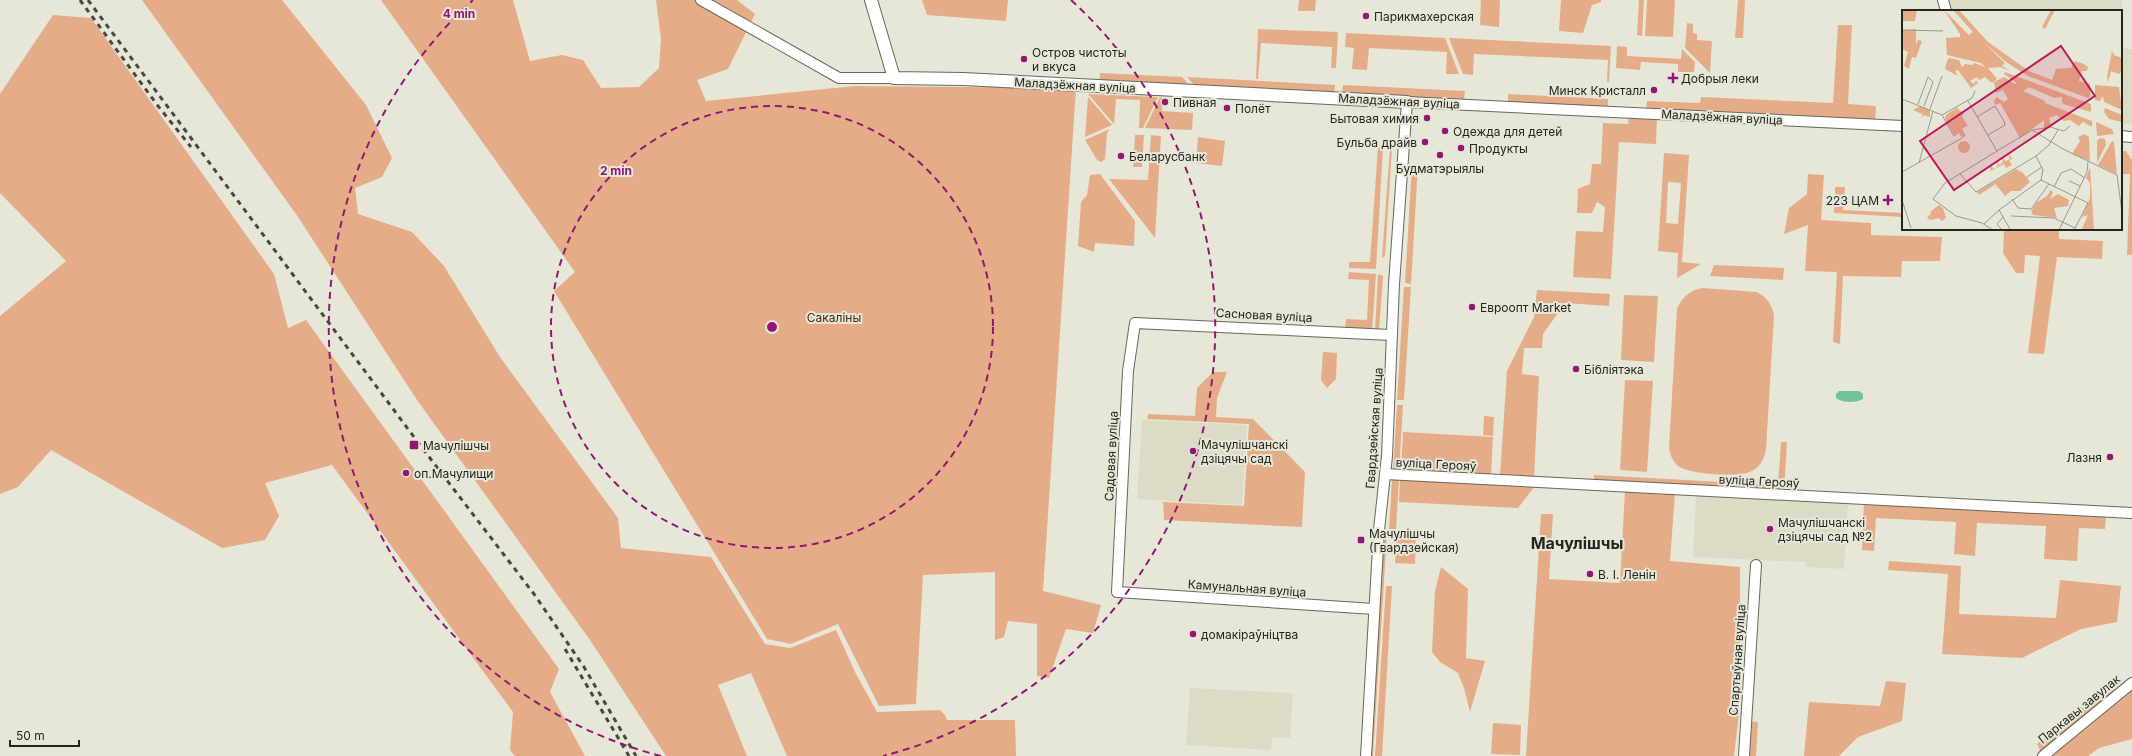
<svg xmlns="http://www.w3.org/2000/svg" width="2132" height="756" font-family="Inter,sans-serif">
  <rect width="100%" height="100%" fill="#e7e7d8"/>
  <g fill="#dcdcc6">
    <path d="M1948,0h174v48l10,1v75h-11v-113h-171z"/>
    <path d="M1142,420l105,5 -5,80 -105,-6z"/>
    <path d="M1696,495l152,7 -4,67 -38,-2 -1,-5 -112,-5z"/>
    <path d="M1190,688l103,5 -3,45 -18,-1 -1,13 -85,-5z"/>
  </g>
  <g fill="#e4ad87" fill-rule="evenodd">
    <path d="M142,0h140l84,105 26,53 -10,19 -27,11 3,26 54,18 32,34 56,91 118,161 3,30 90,9 54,87 25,4 46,-18 20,44 21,38 63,-2 5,5 2,5h68l1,36h-229l-36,-83 -33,12 29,71h-81l-76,-116 -173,-240 -121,-186z"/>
    <path d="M381,0h132l17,61 32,-6 21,5 18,28 38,-1 20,-19 2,-29 -5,-39h81l18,14 -27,55 -31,11 9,21 149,-15 221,2 -33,503 58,14 -8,28 -27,-4 -17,49 -12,-2v-52l-29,-3 -4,16 -9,3v-68l-72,3 -7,129 -37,2 -41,-82 -47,20 -24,-5 -213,-348 21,-19z"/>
    <path d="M922,0h86l-2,21 -79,-6z"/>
    <path d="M1299,0h17l-1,11h-17z"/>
    <path d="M1481,0h19l-1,27 -19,-2z"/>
    <path d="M1561,0h40v2l-9,3 -9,28 -24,-2z"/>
    <path d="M1639,0h5l-2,36 -5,-1z"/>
    <path d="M1647,0h28l-2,37 -28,-1z"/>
    <path d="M1738,0h7l-2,38h-8z"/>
    <path d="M53,15l38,3 183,256 14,54 18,-8 253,349 -9,23 35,64h-70l-5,-6 3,-38 -181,-247 -67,18 14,33 -14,24 -43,8 -171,-98 -33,37 -18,7v-178l66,-55 -66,-68v-99z"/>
    <path d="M1687,23l6,1v9l4,1v6l15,1 -2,32 -25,-25z"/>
    <path d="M1838,25h14l-4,79 28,2 -1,16 -229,-11 1,-10 53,2 1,-6 132,6z"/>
    <path d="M1258,29l80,3 -2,36h-5l1,-21 -71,-4 -3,36h-2z"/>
    <path d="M1346,33l99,5 14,36h-13l1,-22 -78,-4 -2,22 -15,-1 2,-21 -9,-1z"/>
    <path d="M1449,38l162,8 -2,36h-2l1,-22 -134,-6 -1,21 -10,-1z"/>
    <path d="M1617,46l10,1v9l54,3 1,-10 13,13 -1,10h-16v-8l-37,-2 -1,8 -24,-2z"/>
    <path d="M1100,73l82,4 10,11 -93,-5z"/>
    <path d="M1187,77l148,8 -1,10 -137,-7z"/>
    <path d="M1343,85l122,6 -1,10 -122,-6z"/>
    <path d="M1088,94l70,3 -15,31h-4l1,-28 -24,-1 -2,25z"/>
    <path d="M1508,94l100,5v9l-100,-6z"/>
    <path d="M1088,97l24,28 -27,12z"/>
    <path d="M1160,97l2,1v13l31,2 -1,17 -47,-2z"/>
    <path d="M1629,115l28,2 -1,27 -37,-2 -8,137 -38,-2 3,-46 27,1 2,-25 -8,-5 -5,11h-15l1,-24 12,-5 2,-20h9l2,-41 25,1z"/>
    <path d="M1110,129l-3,4 -2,26 -4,3 -4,-2 -12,-20z"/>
    <path d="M1135,135h9l-2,32h-9z"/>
    <path d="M1151,135l10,1 -6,102 -46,-59 39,1z"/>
    <path d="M1198,137l27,4 -3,25 -26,-3z"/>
    <path d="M1378,147h5l-7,122 -27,-1v-6h21z"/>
    <path d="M1390,148h2l-7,108 -3,2z"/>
    <path d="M2121,151h5l6,9v95h-5l3,-81h-9z"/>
    <path d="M1664,153l25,2 -7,107 19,2 -24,14 1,-25 -20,-2zM1668,182l13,1 -3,41 -12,-1z"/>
    <path d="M1412,165h6l-7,119 -6,-1z"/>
    <path d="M1100,174l35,47 -1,25 -39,-3 -1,9 -16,-6 3,-44 6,-7 3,-20z"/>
    <path d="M1808,174l16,1 -3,45 50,3v12l71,2 -2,24h-38l-1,16 -58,-1 -3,68 -7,-2 4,-70 -32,-1 3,-46 -24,9 5,-26 18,-14z"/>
    <path d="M1835,187h10l-2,23 60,3v4l-69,-4z"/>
    <path d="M2004,229h55v10l44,2 -1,18 -45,-2 -13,97 -16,-1 12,-97 -15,-1 -1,18h-8l-13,-20z"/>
    <path d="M1714,265l70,3 -1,12 -73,-4z"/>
    <path d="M1349,272l27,2 -4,57 -27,-1 1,-11 21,1 2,-40 -21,-1z"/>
    <path d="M1378,274l5,2 -4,55 -4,1z"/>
    <path d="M1404,287h7l-7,113h-7z"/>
    <path d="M1702,288l55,4c10,6 15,12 17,24l-8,134c-2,10 -7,18 -16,22 -13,5 -63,3 -73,-7 -5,-5 -7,-11 -8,-17l8,-139c5,-12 12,-18 25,-21z"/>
    <path d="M1537,290l73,4 -1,12 -44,-3 -22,31 -1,14h-18l-2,26 17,2 -5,102 -34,-2 7,-105 27,-54z"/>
    <path d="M1624,295l34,1 -4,66 -33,-2z"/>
    <path d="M1323,352l14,1 -1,26 -9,9 -6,-8z"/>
    <path d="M1213,372h14l-10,26 -1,19 37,2 52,53 -3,55 -138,-7 -1,-18 81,4 5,-82 -102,-5 1,-5 47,2 2,-28z"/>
    <path d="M1625,380l28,1 -6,91 -27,-2z"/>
    <path d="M1397,405h6l-4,67h-6z"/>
    <path d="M1484,416l10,1 -1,19 -10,-1z"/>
    <path d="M1403,432l90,5 -2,40 -90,-5z"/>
    <path d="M1781,442h6l-3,49 -190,-9v-7l184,10z"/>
    <path d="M1392,479h7l-3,50h-7z"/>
    <path d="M1400,479l135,7 -17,22 -119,-6z"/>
    <path d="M1625,491l50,2 -5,68 70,6v138l-6,51h-208l15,-242h12l-4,65 71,4z"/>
    <path d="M1864,502l242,13 -1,14 -26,-1 -2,33 -33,-2 2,-33 -69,-3 -2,33 -21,-2 2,-32 -80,-4 -2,33 -12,-1z"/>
    <path d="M1382,533h5l-14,223h-5z"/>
    <path d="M1397,534l19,1 -1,29 -20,-1z"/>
    <path d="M1889,561l72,5 -2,48 97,4 4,-38 61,6 -4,36 -36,7 -59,29 -80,-4 6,-80 -60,-4z"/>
    <path d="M1441,567l27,22 -2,69 19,3 -15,51 -6,-24 -6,-15 -18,-11 -8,-10 3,-61z"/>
    <path d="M1386,586h6l-10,170h-7z"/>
    <path d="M1886,681l20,2 -4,38 -44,16 -19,19h-35l5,-54 71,4z"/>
    <path d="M2108,686l11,12 13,-8v49l-33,9 -11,8h-45l-6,-12z"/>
    <path d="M1748,721l10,1 -2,34h-9z"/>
    <path d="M1493,723l28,2 -1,30 -29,-1z"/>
  </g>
  <path fill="#74c495" d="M1839,391h20l4,3v5c-7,4 -21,4 -27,-1v-4z"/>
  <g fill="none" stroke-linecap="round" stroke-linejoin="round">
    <g stroke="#67675a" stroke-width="12">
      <g id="minor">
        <path d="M701,0l138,78h55"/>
        <path d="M1943,0l3,11"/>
        <path d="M2121,136l11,1"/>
        <path d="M1385,474l747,39"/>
        <path d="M1374,609l-257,-17 11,-221 7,-48 256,12"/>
        <path d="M1366,756l13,-226 8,-74 7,-172 13,-182 496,24"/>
        <path d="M1744,756l12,-191"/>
        <path d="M2043,756l89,-73"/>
      </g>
    </g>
    <g stroke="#67675a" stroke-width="14">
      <path id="major" d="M871,0l23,78 69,1 444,23"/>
    </g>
    <use href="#minor" stroke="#fff" stroke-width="10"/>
    <use href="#major" stroke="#fff" stroke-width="12"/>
    <g stroke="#484841" stroke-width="3" stroke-dasharray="5 5" stroke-linecap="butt">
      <path d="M80,0l78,106 33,41"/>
      <path d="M88,0l335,449 111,145 50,73 52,89"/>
      <path d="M565,649l64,107"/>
    </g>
  </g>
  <g fill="none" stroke="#911774" stroke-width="2" stroke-dasharray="7 5">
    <circle cx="772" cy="327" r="221"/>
    <path d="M661 756A443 443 0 0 1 473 0M1071 0A443 443 0 0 1 883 756"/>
  </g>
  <g fill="#911774" stroke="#e7e7d8" stroke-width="1.5">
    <circle cx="1366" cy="16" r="4"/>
    <circle cx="1024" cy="59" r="4"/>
    <path d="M1671 72h4v4h4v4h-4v4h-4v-4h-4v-4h4z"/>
    <circle cx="1654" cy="90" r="4"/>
    <circle cx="1165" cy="102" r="4"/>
    <circle cx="1227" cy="108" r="4"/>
    <circle cx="1427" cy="118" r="4"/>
    <circle cx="1445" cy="131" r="4"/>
    <circle cx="1425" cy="142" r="4"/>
    <circle cx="1461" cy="148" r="4"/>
    <circle cx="1440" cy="155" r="4"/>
    <circle cx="1121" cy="156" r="4"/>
    <path d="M1886 194h4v4h4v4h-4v4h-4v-4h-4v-4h4z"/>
    <circle cx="1472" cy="307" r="4"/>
    <circle cx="1576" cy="369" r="4"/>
    <rect x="409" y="440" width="10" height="10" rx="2"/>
    <circle cx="1193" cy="451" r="4"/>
    <circle cx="2110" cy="457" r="4"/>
    <circle cx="406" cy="473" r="4"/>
    <circle cx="1770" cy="529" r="4"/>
    <rect x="1357" y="536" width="8" height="8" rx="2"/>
    <circle cx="1590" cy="574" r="4"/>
    <circle cx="1193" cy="634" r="4"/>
  </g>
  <g text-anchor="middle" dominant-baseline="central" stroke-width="4" stroke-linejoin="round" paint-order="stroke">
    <g font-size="12" fill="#252520" stroke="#e7e7d8" text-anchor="start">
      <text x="1374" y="16">Парикмахерская</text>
      <text x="1032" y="52">Остров чистоты<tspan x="1032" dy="14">и вкуса</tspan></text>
      <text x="1681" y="78">Добрыя леки</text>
      <text x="1646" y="90" text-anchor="end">Минск Кристалл</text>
      <text x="1173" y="102">Пивная</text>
      <text x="1235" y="108">Полёт</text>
      <text x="1419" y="118" text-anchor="end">Бытовая химия</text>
      <text x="1453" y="131">Одежда для детей</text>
      <text x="1417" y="142" text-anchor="end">Бульба драйв</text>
      <text x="1469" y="148">Продукты</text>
      <text x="1129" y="156">Беларусбанк</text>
      <text x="1440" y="168" text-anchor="middle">Будматэрыялы</text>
      <text x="1879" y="200" text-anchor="end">223 ЦAM</text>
      <text x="1480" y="307">Евроопт Market</text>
      <text x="1584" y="369">Бібліятэка</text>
      <text x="1201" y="444">Мачулішчанскі<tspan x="1201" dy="14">дзіцячы сад</tspan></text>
      <text x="423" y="445">Мачулішчы</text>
      <text x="2102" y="457" text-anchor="end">Лазня</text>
      <text x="414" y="473">оп.Мачулищи</text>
      <text x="1778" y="522">Мачулішчанскі<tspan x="1778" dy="14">дзіцячы сад №2</tspan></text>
      <text x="1369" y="533">Мачулішчы<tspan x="1369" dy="14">(Гвардзейская)</tspan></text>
      <text x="1598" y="574">В. І. Ленін</text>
      <text x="1201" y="634">домакіраўніцтва</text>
    </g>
    <g font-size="12" fill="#252520" stroke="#e7e7d8">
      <text transform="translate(1075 85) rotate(3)">Маладзёжная вуліца</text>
      <text transform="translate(1399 101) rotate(3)">Маладзёжная вуліца</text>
      <text transform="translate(1722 117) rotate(3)">Маладзёжная вуліца</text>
      <text transform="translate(1264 315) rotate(3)">Сасновая вуліца</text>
      <text transform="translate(1374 428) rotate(-86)">Гвардзейская вуліца</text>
      <text transform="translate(1111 456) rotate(-87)">Садовая вуліца</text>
      <text transform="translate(1436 464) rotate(3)">вуліца Герояў</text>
      <text transform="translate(1759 481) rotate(3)">вуліца Герояў</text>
      <text transform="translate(1247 588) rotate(4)">Камунальная вуліца</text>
      <text transform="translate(1737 660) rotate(-86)">Спартыўная вуліца</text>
      <text transform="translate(2079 709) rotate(-39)">Паркавы завулак</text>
    </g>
    <g font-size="12" fill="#422611" stroke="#e7e7d8">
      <text x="834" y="317">Сакаліны</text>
    </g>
    <g font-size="16" font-weight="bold" fill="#252520" stroke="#e7e7d8">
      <text x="1577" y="543">Мачулішчы</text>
    </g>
  </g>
  <g transform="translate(1902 10)">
    <rect width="220" height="220" fill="#e7e7d8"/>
    <path d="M0,0h15l-2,11h-13zM42,0l25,25 4,-3 -20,-22h6l29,32 41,29 23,9 4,-11 15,-1 4,-7 9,3 4,3 -1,4h-5l-3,10 11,3v13l-2,1 -60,-22 -22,-14 -25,-22 24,23 -3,3 8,5 -10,-4 -12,1 9,11 -5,4 -7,-6 -6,3 -2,-3 -7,4 4,3 2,-4 2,3 -7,5 -13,-18 -3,1 3,5 -13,-7 2,-8 2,-3 10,2 3,7 3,-3 7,1 2,-2 11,4 -4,-4 -34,-8 -1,-17 14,-1v-3zM149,0h4l-10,19 -3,-2zM14,19v15l2,-4 4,1 -6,17 -4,-1 -3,12 -5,-3 4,-14 -6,-3v-19zM210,41l2,4 8,3v13l-3,3 -8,-3 -3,11 -1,-5zM103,62l86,32v8l-25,-7 -4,-2v-6l-8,1 -25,-11 -6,4 22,10v2l47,18v6l-9,-5 -4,4 -9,-6 -6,1 -7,-6 -8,3 2,8 -7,2v-8l-24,18 -20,-35 -5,2 -1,-3 2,-5 8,5 4,-3 -5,-9 -7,3 -2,-11 10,-5 11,7 2,-1 -13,-9zM193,75l24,2 3,23 -18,-8 -1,-6 -3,5 -5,-1zM18,96l10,4v7l-7,-2 -1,4v-5l-9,-4zM57,96l-2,2 7,6 -2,2 8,14 -3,-4 -5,3 4,7 -4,2 -3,-5 -4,3 -10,-17 1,-4zM203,98l17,7v7l-13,-3 -5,-7zM194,112l16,7 2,5 -17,2zM182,124l5,3 1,24 -18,-7 8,-13 -2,-4zM198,128l5,1 1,6 -9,18v-22zM210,131l2,1 3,32 -19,-9zM56 137a6 6 0 1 1 12 0a6 6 0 1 1-12 0ZM105,143l5,5 3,-2 -6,5 3,4 -6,3 -2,-4 -13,7 -2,-7 5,5 4,-3 -3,-6 5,5 3,-3 -1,-4 4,3 4,-2zM188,157l4,63h-15l3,-1 6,-14 -6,2 8,-19v-15l-4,-5zM114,159l7,4 7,9 -10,9h-9l-6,5 -7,-9 -5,2 4,-2 -1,-3 -17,11 -2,-3zM148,180l3,2 -3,7 8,-5 11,6 -1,6 -14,2 3,10 -24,-3 -2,-4 5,-8 12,-8zM37,195l4,3 3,10 -4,3 -3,-3 -9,2 -3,-3 4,-3 -1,-2z" fill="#e4ad87"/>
    <path fill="none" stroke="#99998e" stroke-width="1" d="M0,20l41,1M0,89l40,16M66,91l29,50 -52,32 -12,16 23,17 26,7 11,7M16,94l10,-27 5,5 -9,24M28,99l12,-33M40,105l30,-17 3,-7M40,105l12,21M75,107l18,-11 9,15 1,4 -17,10M131,120l17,-3 14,4 6,-5M95,141l35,-21 31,19 54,26 5,38M134,146l7,14 -2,10M17,153l14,-52M0,162l60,-34M58,164l16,18 60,-36 13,-11 9,-15M125,167l15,-10M139,170l47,23 -14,27M167,171l11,5M152,177l7,-14 10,-4 14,9M110,189l6,9 13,1 18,-25M0,190l9,28M109,206l43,2 21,10M82,214l15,-14M108,219l-11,-19 42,-30M100,220l-5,-6 6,-7M104,220h26M157,220l28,-58 1,-10"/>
    <path fill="#c2185b" fill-opacity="0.15" stroke="#c2185b" stroke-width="2" d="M159,36l34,50 -141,94 -34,-49z"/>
    <rect width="220" height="220" fill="none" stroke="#252520" stroke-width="2"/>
  </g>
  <circle cx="772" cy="327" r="6" fill="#911774" stroke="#e7e7d8" stroke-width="2"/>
  <g font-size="12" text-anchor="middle" font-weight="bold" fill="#911774" stroke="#e7e7d8" stroke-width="4" stroke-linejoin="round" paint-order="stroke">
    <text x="459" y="18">4 min</text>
    <text x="616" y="175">2 min</text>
  </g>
  <path d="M10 740v6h69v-6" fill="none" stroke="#252520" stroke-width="2"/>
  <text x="16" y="740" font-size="12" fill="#252520" stroke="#e7e7d8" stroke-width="3" paint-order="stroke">50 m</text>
</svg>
